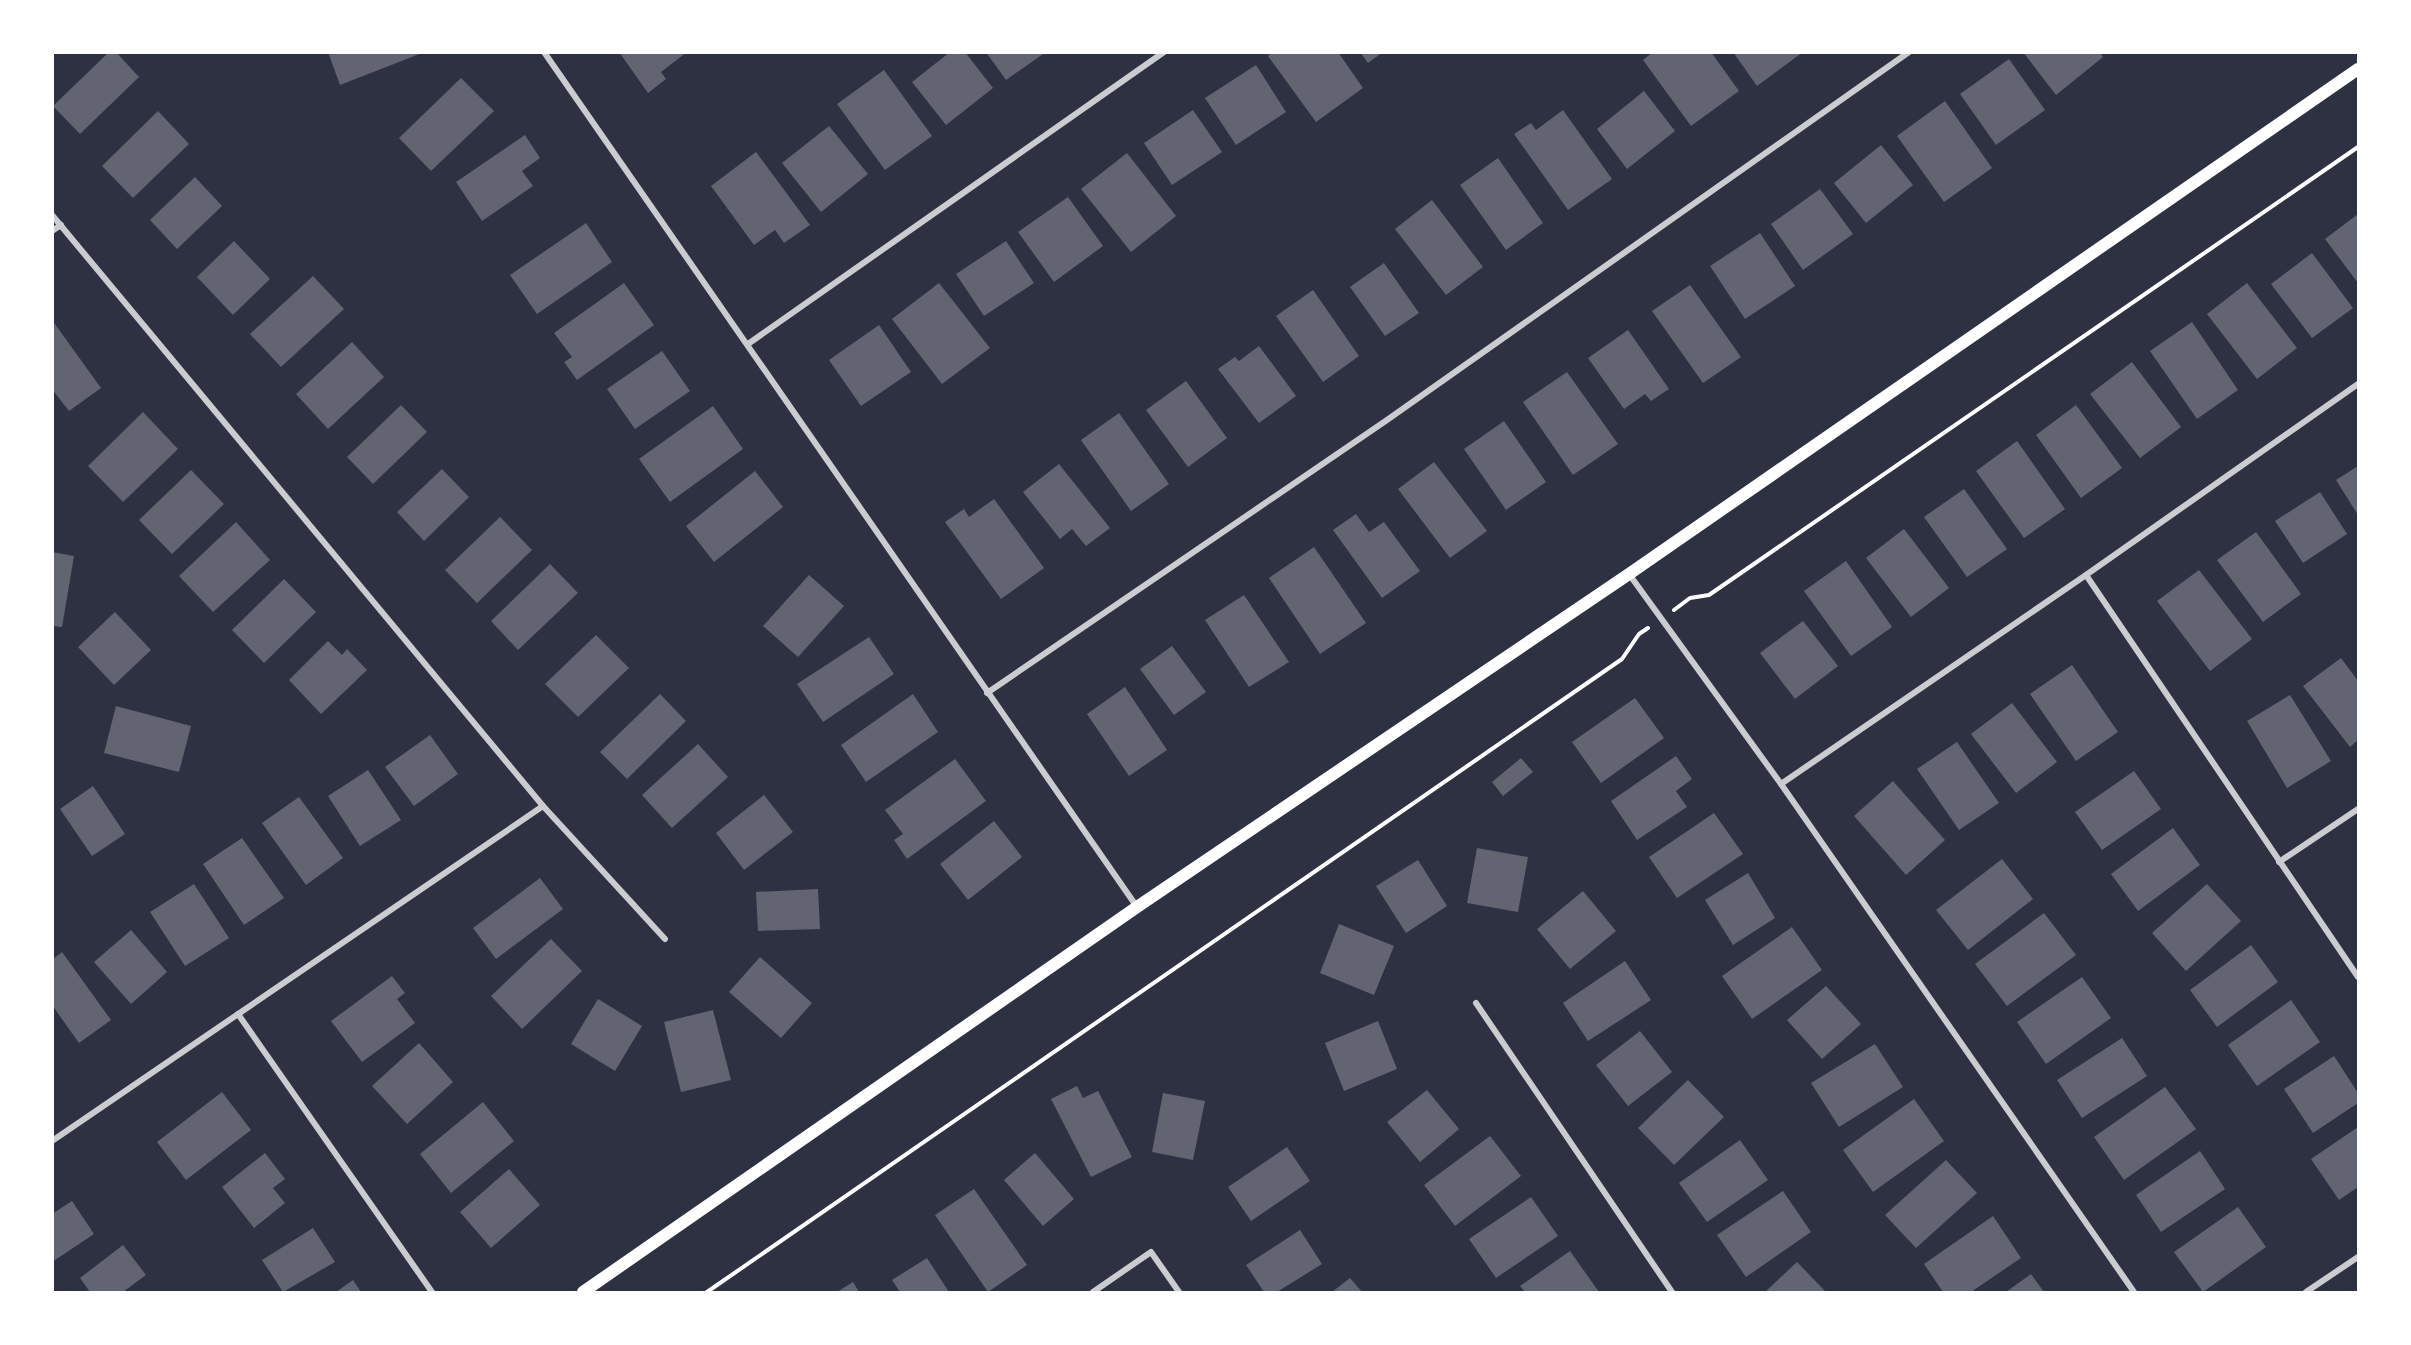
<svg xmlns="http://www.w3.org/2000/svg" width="2411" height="1345" font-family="Commissioner,sans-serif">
  <rect width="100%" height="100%" fill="#2d3142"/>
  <g fill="#626471">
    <path d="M109,52h7l23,25 -59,57 -27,-28z"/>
    <path d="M328,52h94v1l-82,32z"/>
    <path d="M619,52h68l-26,20 5,7 -18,14z"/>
    <path d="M950,52h15l28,36 -47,37 -34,-43z"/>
    <path d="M986,52h60l-40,28z"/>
    <path d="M1272,52h66l25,36 -47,34 -48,-66z"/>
    <path d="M1360,52h23l-15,11z"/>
    <path d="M1653,52h58l28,39 -48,35 -48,-66z"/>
    <path d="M1733,52h70l-46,34z"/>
    <path d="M2023,52h77l3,5 -47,38z"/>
    <path d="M2009,59l36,51 -49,35 -36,-51z"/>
    <path d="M1256,65l30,47 -50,33 -31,-47z"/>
    <path d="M884,70l48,66 -47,34 -48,-66z"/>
    <path d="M461,78l33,33 -63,60 -32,-33z"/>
    <path d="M1644,91l31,40 -48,38 -30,-40z"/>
    <path d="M1945,101l47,67 -48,34 -47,-66z"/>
    <path d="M1193,110l29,42 -50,33 -28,-42z"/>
    <path d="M1563,110l49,69 -44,31 -54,-76 17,-11 5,7z"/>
    <path d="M158,111l31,33 -56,54 -31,-32z"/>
    <path d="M829,126l39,48 -47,38 -39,-49z"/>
    <path d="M525,135l15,23 -18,13 11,15 -51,35 -26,-39z"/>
    <path d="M1881,145l32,40 -47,38 -32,-40z"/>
    <path d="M756,152l54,73 -26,18 -9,-13 -21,15 -43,-59z"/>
    <path d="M1127,153l49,63 -45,36 -50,-63z"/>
    <path d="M1498,158l45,65 -37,27 -46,-65z"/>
    <path d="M195,177l27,29 -45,43 -27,-29z"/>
    <path d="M1820,189l33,45 -50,36 -32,-46z"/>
    <path d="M1068,197l35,49 -49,36 -36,-50z"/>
    <path d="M1432,200l51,67 -37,28 -51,-66z"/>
    <path d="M2358,214v69l-33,-44z"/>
    <path d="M586,223l26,39 -75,52 -27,-39z"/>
    <path d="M1760,233l35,53 -50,33 -35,-53z"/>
    <path d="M234,241l36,38 -37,36 -36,-38z"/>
    <path d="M1006,241l28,42 -50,33 -28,-42z"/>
    <path d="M2312,253l41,55 -41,30 -41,-54z"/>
    <path d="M1384,263l35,50 -34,23 -35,-49z"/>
    <path d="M313,276l31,33 -63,58 -31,-33z"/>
    <path d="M624,283l30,42 -77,55 -13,-18 8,-5 -18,-24z"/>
    <path d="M939,283l51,65 -48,36 -50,-65z"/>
    <path d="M2247,283l50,65 -40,31 -50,-65z"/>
    <path d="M1690,285l51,72 -38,26 -51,-72z"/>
    <path d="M1313,290l46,66 -36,26 -47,-66z"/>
    <path d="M52,320l49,68 -32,23 -17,-22z"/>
    <path d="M2192,322l46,68 -41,29 -47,-68z"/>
    <path d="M879,325l32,47 -50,34 -32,-46z"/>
    <path d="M1628,330l41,59 -18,12 -6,-7 -21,15 -36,-51z"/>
    <path d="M352,342l32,35 -56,52 -32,-35z"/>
    <path d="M1259,346l37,50 -37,27 -41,-54 17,-12 4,4z"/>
    <path d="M662,351l28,40 -55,38 -28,-40z"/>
    <path d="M2132,362l49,65 -41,31 -50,-64z"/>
    <path d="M1567,372l51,72 -45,31 -50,-73z"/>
    <path d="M1186,381l41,57 -39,29 -42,-57z"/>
    <path d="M401,405l26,27 -54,52 -26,-27z"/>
    <path d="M2076,405l46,63 -41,30 -45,-63z"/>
    <path d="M713,406l30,43 -73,53 -31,-43z"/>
    <path d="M143,412l35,37 -55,53 -35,-36z"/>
    <path d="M1119,413l50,71 -38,27 -50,-71z"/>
    <path d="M1504,421l42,61 -40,28 -42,-61z"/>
    <path d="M2017,441l48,68 -41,29 -48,-67z"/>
    <path d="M1434,462l53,69 -37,27 -52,-69z"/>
    <path d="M1059,464l51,64 -24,18 -14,-17 -12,10 -37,-47z"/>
    <path d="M2358,466v49l-22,-35z"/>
    <path d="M442,469l27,28 -45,44 -27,-29z"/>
    <path d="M191,470l33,34 -52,50 -33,-34z"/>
    <path d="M755,471l28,36 -69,55 -28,-36z"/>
    <path d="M1964,489l43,60 -40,28 -43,-60z"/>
    <path d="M2320,492l27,42 -44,29 -28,-42z"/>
    <path d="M994,499l50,69 -43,31 -56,-77 19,-13 5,8z"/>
    <path d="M1356,514l13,18 15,-10 36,49 -38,27 -49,-68z"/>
    <path d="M500,517l32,33 -55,53 -32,-33z"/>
    <path d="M236,522l34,38 -57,52 -34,-36z"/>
    <path d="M1904,529l45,59 -38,29 -45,-59z"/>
    <path d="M2256,532l45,62 -38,28 -46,-62z"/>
    <path d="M1314,547l52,76 -46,31 -51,-76z"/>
    <path d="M52,552l22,4 -12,71 -10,-1z"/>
    <path d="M1846,561l46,66 -41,29 -47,-65z"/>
    <path d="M550,564l28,29 -60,57 -27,-29z"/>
    <path d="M2199,570l53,69 -42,32 -53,-70z"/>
    <path d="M809,575l35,31 -46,51 -35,-31z"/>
    <path d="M284,579l32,33 -52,51 -32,-33z"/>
    <path d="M1244,595l45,67 -40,25 -44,-67z"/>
    <path d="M115,612l36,38 -37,35 -36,-38z"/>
    <path d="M1803,621l35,45 -43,33 -35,-46z"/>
    <path d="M596,635l33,33 -51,49 -33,-33z"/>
    <path d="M869,637l25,37 -71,48 -26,-38z"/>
    <path d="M328,641l14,14 5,-6 20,21 -46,44 -32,-34z"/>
    <path d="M1172,646l34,46 -32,23 -34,-46z"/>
    <path d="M2341,658l17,23v59l-8,7 -47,-61z"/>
    <path d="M2072,665l46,67 -42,29 -46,-67z"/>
    <path d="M1125,687l42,63 -38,26 -42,-62z"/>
    <path d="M660,694l26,27 -59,58 -27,-27z"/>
    <path d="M913,694l25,38 -72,50 -25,-37z"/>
    <path d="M2290,695l41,66 -44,27 -40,-67z"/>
    <path d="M1635,698l29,40 -63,45 -29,-41z"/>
    <path d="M2012,703l45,59 -41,31 -45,-59z"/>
    <path d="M116,706l75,20 -12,46 -75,-19z"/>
    <path d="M430,735l28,39 -44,32 -29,-39z"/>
    <path d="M1957,742l42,61 -40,27 -42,-61z"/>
    <path d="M698,744l30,33 -56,51 -30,-33z"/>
    <path d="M1676,756l16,23 -16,12 11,16 -50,33 -26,-39z"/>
    <path d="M1521,758l12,14 -30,24 -11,-14z"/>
    <path d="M955,759l31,42 -79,58 -13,-19 9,-6 -18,-24z"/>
    <path d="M368,770l33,50 -41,26 -32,-50z"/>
    <path d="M2134,771l27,38 -59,41 -27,-38z"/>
    <path d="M1893,781l52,59 -39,35 -52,-59z"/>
    <path d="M93,786l32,48 -33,22 -32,-47z"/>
    <path d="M764,795l29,37 -49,38 -28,-37z"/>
    <path d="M299,797l44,61 -37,27 -44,-62z"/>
    <path d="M1714,813l29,41 -66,44 -28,-41z"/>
    <path d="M994,821l28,36 -54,43 -28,-36z"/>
    <path d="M2173,828l27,37 -62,46 -27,-37z"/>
    <path d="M242,838l42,60 -40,27 -41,-61z"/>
    <path d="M1477,848l51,9 -10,55 -51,-9z"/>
    <path d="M2002,859l31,40 -65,51 -32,-40z"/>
    <path d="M1418,860l29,46 -41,27 -30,-47z"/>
    <path d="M1748,873l27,45 -42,27 -28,-45z"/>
    <path d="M540,878l23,31 -67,50 -23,-31z"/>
    <path d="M194,884l35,54 -44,28 -35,-54z"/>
    <path d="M2207,884l34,37 -55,50 -34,-38z"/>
    <path d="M818,889l2,40 -62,2 -2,-39z"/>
    <path d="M1583,891l33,40 -46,38 -33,-40z"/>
    <path d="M2044,913l32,42 -69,51 -32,-42z"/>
    <path d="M1339,924l55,22 -20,49 -54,-22z"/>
    <path d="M1792,927l30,43 -70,49 -30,-43z"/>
    <path d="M131,930l36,42 -36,32 -37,-42z"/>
    <path d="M551,939l31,32 -60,58 -31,-33z"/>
    <path d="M2251,945l27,37 -61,45 -27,-37z"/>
    <path d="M62,952l49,68 -32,23 -27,-38v-45z"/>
    <path d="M760,957l52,46 -31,35 -52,-46z"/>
    <path d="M1625,961l26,39 -63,41 -25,-38z"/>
    <path d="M392,976l13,17 -8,6 18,24 -53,39 -31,-41z"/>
    <path d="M2082,977l29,41 -65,46 -29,-42z"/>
    <path d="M1826,986l35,38 -39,35 -35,-39z"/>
    <path d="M598,999l44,27 -27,45 -44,-27z"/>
    <path d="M2291,1000l29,42 -63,44 -29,-41z"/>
    <path d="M713,1010l18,70 -50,12 -17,-70z"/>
    <path d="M1378,1021l19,48 -53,22 -19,-48z"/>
    <path d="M1640,1031l32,41 -44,34 -32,-41z"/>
    <path d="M2122,1038l25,38 -65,42 -25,-38z"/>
    <path d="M419,1043l34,39 -46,42 -35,-38z"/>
    <path d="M1875,1044l28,43 -64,40 -28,-44z"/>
    <path d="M2334,1056l24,37v10l-45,30 -29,-44z"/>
    <path d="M1688,1080l36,37 -50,48 -36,-37z"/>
    <path d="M1077,1086l6,12 15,-7 34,66 -41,20 -40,-78z"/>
    <path d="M2165,1087l31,42 -72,51 -30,-43z"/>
    <path d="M1427,1090l32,39 -39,33 -33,-40z"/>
    <path d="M222,1092l29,38 -65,50 -29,-38z"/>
    <path d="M1163,1093l42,8 -12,59 -41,-8z"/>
    <path d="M1914,1099l30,42 -71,51 -30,-42z"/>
    <path d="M483,1102l31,39 -63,52 -31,-39z"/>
    <path d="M2358,1127v60l-19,13 -28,-41z"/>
    <path d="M1490,1136l31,40 -66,50 -31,-41z"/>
    <path d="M1740,1140l28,40 -61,42 -28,-39z"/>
    <path d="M1287,1147l23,34 -59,40 -23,-34z"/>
    <path d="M2200,1151l25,38 -64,43 -25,-37z"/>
    <path d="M265,1153l20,26 -12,9 12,15 -31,25 -32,-41z"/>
    <path d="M1035,1153l39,46 -31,27 -39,-46z"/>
    <path d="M1946,1160l31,33 -61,55 -31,-33z"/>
    <path d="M509,1169l31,36 -49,43 -31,-36z"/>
    <path d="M974,1189l53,76 -39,27 -53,-77z"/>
    <path d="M1783,1191l28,41 -65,45 -29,-42z"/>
    <path d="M1531,1197l27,39 -62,42 -27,-39z"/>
    <path d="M72,1201l22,33 -42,28v-48z"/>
    <path d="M2238,1207l28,40 -63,45 -29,-40z"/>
    <path d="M1993,1216l28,42 -50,34h-28l-19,-28z"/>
    <path d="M313,1228l22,34 -52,30 -21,-32z"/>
    <path d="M1300,1230l22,34 -45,28h-13l-18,-27z"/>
    <path d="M123,1245l23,30 -23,17h-33l-10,-14z"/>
    <path d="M1570,1251l29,41h-74l-5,-6z"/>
    <path d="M927,1258l22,34h-49l-8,-12z"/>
    <path d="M1797,1262l29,30h-61z"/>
    <path d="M2031,1274l13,18h-38z"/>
    <path d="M1350,1278l12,14h-30z"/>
    <path d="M353,1280l8,12h-25z"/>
    <path d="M853,1282l6,10h-22z"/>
  </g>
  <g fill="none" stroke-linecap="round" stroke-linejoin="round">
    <g stroke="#fff" stroke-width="4">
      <path d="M1674,610l16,-12 19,-3 649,-448"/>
      <path d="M707,1292l915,-633 17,-25 9,-6"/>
    </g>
    <g stroke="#caccd0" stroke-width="6">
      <path d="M544,52l593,855"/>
      <path d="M52,215l491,591 122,133"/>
      <path d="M52,231l9,-6"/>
      <path d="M748,344l416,-292"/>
      <path d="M1629,574l152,210 353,508"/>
      <path d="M2086,575l272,402"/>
      <path d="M987,693l400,-273 522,-368"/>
      <path d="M1781,784l305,-209 272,-191"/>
      <path d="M2279,862l79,-53"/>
      <path d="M1476,1003l196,289"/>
      <path d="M238,1014l194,278"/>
      <path d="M52,1141l491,-335"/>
      <path d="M1093,1292l58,-40 28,40"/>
      <path d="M2306,1292l52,-35"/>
    </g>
    <path stroke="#fff" stroke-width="12" d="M583,1292l554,-385 492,-333 729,-505"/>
  </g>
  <rect width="2411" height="1345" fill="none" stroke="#ffffff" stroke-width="108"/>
</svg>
